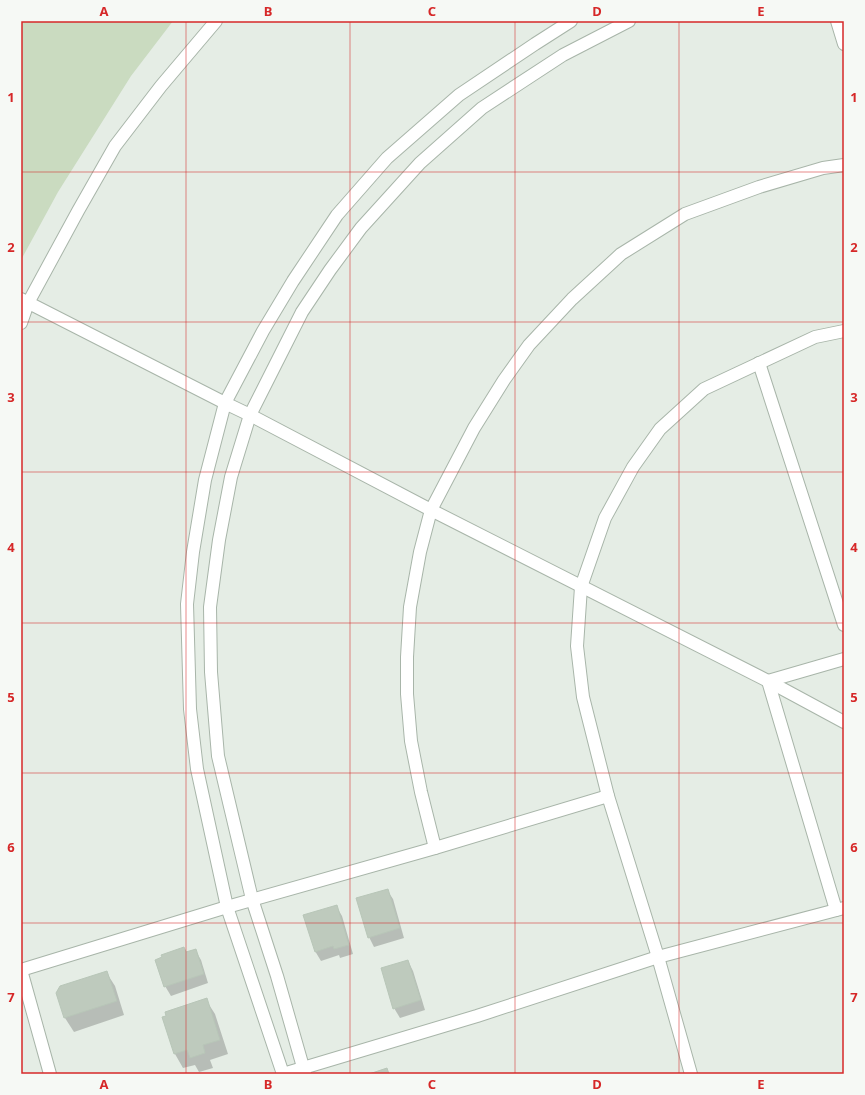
<svg xmlns="http://www.w3.org/2000/svg" width="865" height="1095" font-family="'Noto Sans',sans-serif">
  <rect width="100%" height="100%" fill="#e5ede5"/>
  <path fill="#cadbc0" d="M21,21h152l-42,55 -73,116 -37,68z"/>
  <g fill="#0003">
    <path d="M387,890l6,9 11,39 -30,9 -5,-10z"/>
    <path d="M336,906l6,10 11,38 -13,4 -1,-3 -18,6 -6,-10z"/>
    <path d="M195,950l6,10 7,23 -37,13 -6,-10 22,-33z"/>
    <path d="M408,961l5,10 12,39 -25,8 -6,-10z"/>
    <path d="M106,972l9,14 9,29 -50,17 -9,-14 -7,-24z"/>
    <path d="M206,1000l9,14 13,40 -18,6 3,8 -14,4 -4,-7 -12,3 -8,-14 -12,-36z"/>
  </g>
  <g fill="#becabd" stroke="#b8c6b8">
    <path d="M388,889l12,39 -32,10 -12,-40z"/>
    <path d="M337,905l12,40 -15,4 -1,-3 -18,6 -12,-37z"/>
    <path d="M184,947l2,5 10,-3 8,25 -40,13 -9,-27 7,-3 -1,-2z"/>
    <path d="M408,960l13,40 -28,9 -12,-41z"/>
    <path d="M107,971l10,30 -53,17 -8,-25 4,-7z"/>
    <path d="M207,998l13,42 -17,5 2,8 -15,5 -3,-8 -13,4 -12,-37 4,-1 -1,-4z"/>
    <path d="M387,1068l2,6h-20z"/>
  </g>
  <g fill="none" stroke-linecap="round" stroke-linejoin="round">
    <g stroke="#a8b5a9" stroke-width="14">
      <g id="street">
        <path d="M837,21l7,23"/>
        <path d="M21,299l204,104 25,12 181,95 337,171 76,41"/>
        <path d="M21,323l7,-20 50,-92 37,-65 46,-60 55,-65"/>
        <path d="M759,363l85,262"/>
        <path d="M435,848l-14,-56 -10,-51 -4,-47v-37l3,-50 10,-55 11,-42 43,-82 30,-48 25,-35 43,-46 49,-45 64,-40 74,-27 64,-19 21,-3"/>
        <path d="M836,910l-68,-229 76,-22"/>
        <path d="M21,970l206,-63 208,-59 173,-52"/>
        <path d="M21,970l29,104"/>
        <path d="M283,1074l-56,-167 -30,-138 -7,-60 -3,-105 6,-52 12,-72 20,-77 38,-72 30,-50 44,-66 50,-57 72,-63 76,-51 36,-23"/>
        <path d="M283,1074l194,-58 181,-59 186,-49"/>
        <path d="M305,1074l-28,-98 -25,-77 -34,-143 -7,-84 -1,-65 9,-67 12,-63 19,-62 52,-103 28,-42 31,-42 59,-65 62,-55 81,-53 66,-34"/>
        <path d="M691,1074l-33,-117 -50,-161 -25,-99 -6,-51 4,-59 24,-69 28,-51 27,-38 44,-40 111,-52 29,-6"/>
      </g>
    </g>
    <use href="#street" stroke="#fff" stroke-width="12"/>
  </g>
  <path fill="none" stroke="#d62828" stroke-width="1" stroke-opacity="0.55" d="M186,21v1053M350,21v1053M515,21v1053M679,21v1053M21,172h823M21,322h823M21,472h823M21,623h823M21,773h823M21,923h823"/>
  <rect width="865" height="1095" fill="none" stroke="#f6f9f5" stroke-width="44"/>
  <rect x="22" y="22" width="821" height="1051" fill="none" stroke="#d62828" stroke-width="1.5"/>
  <g font-size="13" text-anchor="middle" font-weight="bold" fill="#d62828">
    <text x="104" y="16">A</text>
    <text x="268" y="16">B</text>
    <text x="432" y="16">C</text>
    <text x="597" y="16">D</text>
    <text x="761" y="16">E</text>
    <text x="11" y="102">1</text>
    <text x="854" y="102">1</text>
    <text x="11" y="252">2</text>
    <text x="854" y="252">2</text>
    <text x="11" y="402">3</text>
    <text x="854" y="402">3</text>
    <text x="11" y="552">4</text>
    <text x="854" y="552">4</text>
    <text x="11" y="702">5</text>
    <text x="854" y="702">5</text>
    <text x="11" y="852">6</text>
    <text x="854" y="852">6</text>
    <text x="11" y="1002">7</text>
    <text x="854" y="1002">7</text>
    <text x="104" y="1089">A</text>
    <text x="268" y="1089">B</text>
    <text x="432" y="1089">C</text>
    <text x="597" y="1089">D</text>
    <text x="761" y="1089">E</text>
  </g>
</svg>
